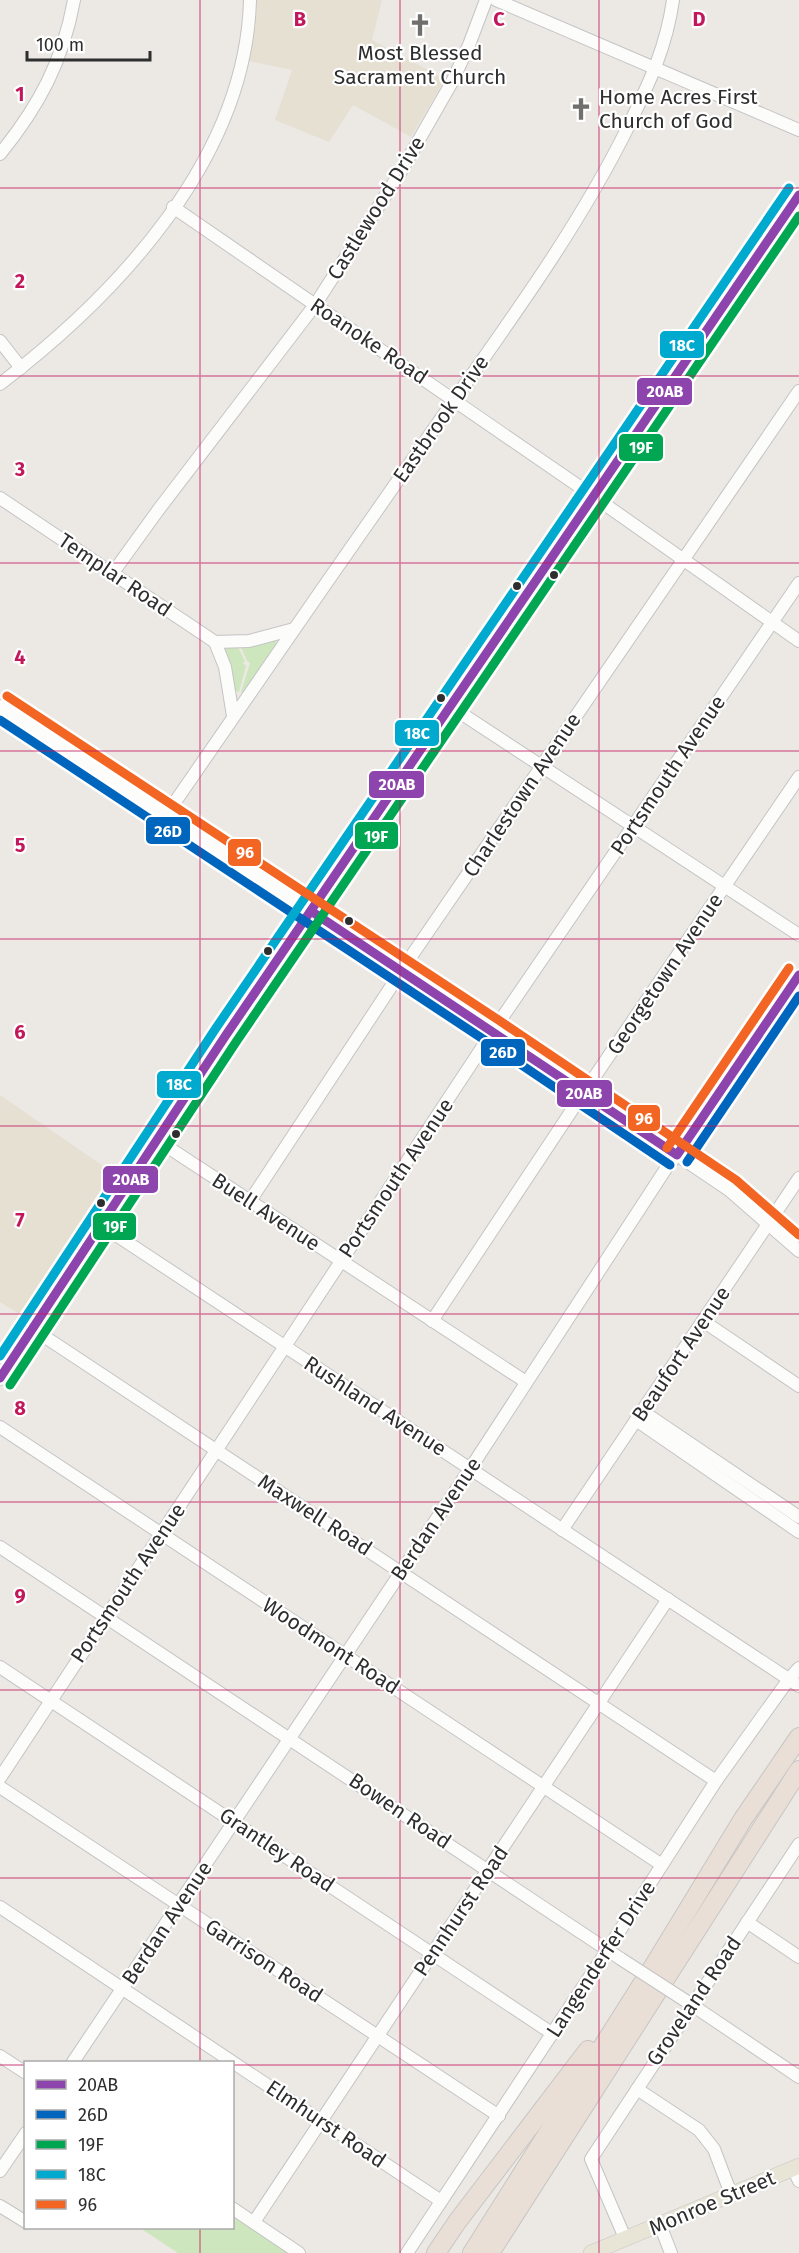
<svg xmlns="http://www.w3.org/2000/svg" width="799" height="2253" font-family="'Fira Sans',sans-serif">
  <rect width="100%" height="100%" fill="#ece8e4"/>
  <g fill="#e6e0d3">
    <path d="M252,0h130l-10,40 73,39 -34,58 -58,-32 -24,37 -54,-22 17,-50 -43,-9z"/>
    <path d="M0,1095l119,82 -95,140 -24,-15z"/>
  </g>
  <g fill="#cee6be">
    <path d="M276,641l1,5 -33,48 -3,-2 9,-29 -3,-2 -7,-16z"/>
    <path d="M222,644l15,1 8,16 -2,2 3,3 -7,26 -5,-2z"/>
    <path d="M233,2215l57,38h-112l-38,-25h92z"/>
  </g>
  <g fill="none" stroke-linecap="round" stroke-linejoin="round">
    <g stroke="#c5c4c5" stroke-width="14">
      <g id="minor">
        <path d="M496,0l303,130"/>
        <path d="M0,154c39,-48 63,-93 74,-154"/>
        <path d="M173,207l420,289 206,145"/>
        <path d="M0,341l21,27"/>
        <path d="M0,384c118,-90 246,-226 250,-384"/>
        <path d="M0,498l215,144 10,25 8,49"/>
        <path d="M112,574l47,-65 156,-204 85,-132 52,-91 17,-37 17,-45"/>
        <path d="M215,642l34,-1 45,-12"/>
        <path d="M0,706l493,325 236,159 70,61"/>
        <path d="M450,706l349,229"/>
        <path d="M166,815c88,-128 176,-255 265,-382 69,-99 143,-197 197,-306 21,-44 38,-78 45,-127"/>
        <path d="M157,1140l369,242"/>
        <path d="M250,1201l160,-243 389,-567"/>
        <path d="M101,1225l698,461"/>
        <path d="M432,1321l144,-217 223,-327"/>
        <path d="M703,1321l96,65"/>
        <path d="M33,1329l683,452"/>
        <path d="M642,1411l157,106"/>
        <path d="M636,1420l163,112"/>
        <path d="M0,1427l662,438"/>
        <path d="M562,1530l237,-352"/>
        <path d="M0,1547l621,412"/>
        <path d="M0,1667l553,367"/>
        <path d="M0,1778l493,-747 306,-448"/>
        <path d="M0,1787l499,329"/>
        <path d="M0,1907l441,294"/>
        <path d="M747,1922l52,35"/>
        <path d="M686,2001l113,76"/>
        <path d="M0,2056l26,17"/>
        <path d="M73,2062l397,-593 197,-302 10,-12 122,-180"/>
        <path d="M637,2089l62,41 15,19 17,45"/>
        <path d="M793,2168l6,13"/>
        <path d="M0,2171l26,-38"/>
        <path d="M0,2206l26,16"/>
        <path d="M232,2208l67,45"/>
        <path d="M254,2222l414,-623"/>
        <path d="M660,2225l11,28"/>
        <path d="M625,2238l-34,-79 208,-315"/>
        <path d="M407,2253l201,-304 108,-168 73,-102 10,-11"/>
      </g>
    </g>
    <g stroke="#c6c5c4" stroke-width="16">
      <g id="major">
        <path d="M0,1378l226,-343 573,-840"/>
        <path d="M591,2253l208,-87"/>
      </g>
    </g>
    <g stroke="#c6c5c4" stroke-width="20">
      <g id="highway">
        <path d="M436,2253l21,-31 131,-172"/>
        <path d="M472,2253l184,-291 87,-143 56,-82"/>
        <path d="M490,2253l309,-483"/>
      </g>
    </g>
    <use href="#minor" stroke="#fcfcfb" stroke-width="12"/>
    <use href="#major" stroke="#e8e4d6" stroke-width="15"/>
    <use href="#highway" stroke="#eadfd6" stroke-width="18"/>
    <g stroke="#c5c4c5" stroke-width="14" stroke-linecap="butt">
      <path id="minor-bridge" d="M621,1959l65,42"/>
    </g>
    <use href="#minor-bridge" stroke="#fcfcfb" stroke-width="12"/>
    <g stroke="#fff" stroke-width="14">
      <g id="bus-1">
        <path d="M311,911l366,244 122,-180"/>
        <path d="M0,1378l226,-343 573,-840"/>
      </g>
    </g>
    <g stroke="#fff" stroke-width="14">
      <g id="bus-2">
        <path d="M0,720l486,321 184,124"/>
        <path d="M687,1162l112,-166"/>
      </g>
    </g>
    <g stroke="#fff" stroke-width="14">
      <path id="bus-3" d="M10,1385l226,-343 563,-826"/>
    </g>
    <g stroke="#fff" stroke-width="14">
      <path id="bus-4" d="M0,1356l216,-328 573,-840"/>
    </g>
    <g stroke="#fff" stroke-width="14">
      <g id="bus-5">
        <path d="M7,696l493,325 236,159 63,55"/>
        <path d="M667,1148l122,-180"/>
      </g>
    </g>
    <use href="#bus-1" stroke="#8e44ad" stroke-width="9"/>
    <use href="#bus-2" stroke="#0065bd" stroke-width="9"/>
    <use href="#bus-3" stroke="#00a651" stroke-width="9"/>
    <use href="#bus-4" stroke="#00a9ce" stroke-width="9"/>
    <use href="#bus-5" stroke="#f26522" stroke-width="9"/>
  </g>
  <path fill="none" stroke="#c2185b" stroke-width="1.5" stroke-opacity="0.55" d="M200,0v2062M400,0v2253M599,0v2253M0,188h799M0,376h799M0,563h799M0,751h799M0,939h799M0,1126h799M0,1314h799M0,1502h799M0,1690h799M0,1878h799M0,2065h26M232,2065h567M200,2228v25"/>
  <defs>
    <g id="church-bare" transform="scale(1.8)"><path d="M-1.2-6h2.4v3.5h3.3v2.4h-3.3V6h-2.4V-.1h-3.3v-2.4h3.3Z" fill="#706f6e" stroke="#fff" stroke-width="2.5" paint-order="stroke"/></g>
  </defs>
  <g fill-rule="evenodd">
    <use href="#church-bare" x="420" y="25"/>
    <use href="#church-bare" x="581" y="109"/>
  </g>
  <g fill="#2e2e2e" stroke="#fff" stroke-width="2">
    <circle cx="554" cy="575" r="5"/>
    <circle cx="517" cy="586" r="5"/>
    <circle cx="441" cy="698" r="5"/>
    <circle cx="349" cy="921" r="5"/>
    <circle cx="268" cy="951" r="5"/>
    <circle cx="176" cy="1134" r="5"/>
    <circle cx="101" cy="1203" r="5"/>
  </g>
  <g text-anchor="middle" dominant-baseline="central" stroke-width="4.5" stroke-linejoin="round" paint-order="stroke">
    <g font-size="21" fill="#2e2e2e" stroke="#fff">
      <text x="420" y="53">Most Blessed<tspan x="420" dy="24">Sacrament Church</tspan></text>
      <text x="599" y="97" text-anchor="start">Home Acres First<tspan x="599" dy="24">Church of God</tspan></text>
    </g>
    <g font-size="21" fill="#2e2e2e" stroke="#fff">
      <text transform="translate(376 208) rotate(-58)">Castlewood Drive</text>
      <text transform="translate(369 341) rotate(34)">Roanoke Road</text>
      <text transform="translate(441 419) rotate(-55)">Eastbrook Drive</text>
      <text transform="translate(115 575) rotate(34)">Templar Road</text>
      <text transform="translate(668 775) rotate(-56)">Portsmouth Avenue</text>
      <text transform="translate(522 795) rotate(-56)">Charlestown Avenue</text>
      <text transform="translate(665 974) rotate(-56)">Georgetown Avenue</text>
      <text transform="translate(396 1178) rotate(-56)">Portsmouth Avenue</text>
      <text transform="translate(266 1212) rotate(33)">Buell Avenue</text>
      <text transform="translate(681 1354) rotate(-56)">Beaufort Avenue</text>
      <text transform="translate(375 1406) rotate(33)">Rushland Avenue</text>
      <text transform="translate(315 1515) rotate(33)">Maxwell Road</text>
      <text transform="translate(436 1519) rotate(-56)">Berdan Avenue</text>
      <text transform="translate(128 1583) rotate(-56)">Portsmouth Avenue</text>
      <text transform="translate(331 1646) rotate(33)">Woodmont Road</text>
      <text transform="translate(400 1811) rotate(34)">Bowen Road</text>
      <text transform="translate(277 1850) rotate(34)">Grantley Road</text>
      <text transform="translate(461 1911) rotate(-56)">Pennhurst Road</text>
      <text transform="translate(167 1923) rotate(-56)">Berdan Avenue</text>
      <text transform="translate(601 1959) rotate(-57)">Langenderfer Drive</text>
      <text transform="translate(264 1961) rotate(33)">Garrison Road</text>
      <text transform="translate(694 2001) rotate(-56)">Groveland Road</text>
      <text transform="translate(326 2124) rotate(34)">Elmhurst Road</text>
      <text transform="translate(712 2203) rotate(-23)">Monroe Street</text>
    </g>
  </g>
  <g font-size="20" text-anchor="middle" font-weight="bold" fill="#c2185b" stroke="#fff" stroke-width="4.5" stroke-linejoin="round" paint-order="stroke">
    <text x="300" y="26">B</text>
    <text x="499" y="26">C</text>
    <text x="699" y="26">D</text>
    <text x="20" y="101">1</text>
    <text x="20" y="288">2</text>
    <text x="20" y="476">3</text>
    <text x="20" y="664">4</text>
    <text x="20" y="852">5</text>
    <text x="20" y="1039">6</text>
    <text x="20" y="1227">7</text>
    <text x="20" y="1415">8</text>
    <text x="20" y="1603">9</text>
  </g>
  <g stroke="#fff" stroke-width="2">
    <rect x="659" y="330" width="46" height="29" rx="6" fill="#00a9ce"/>
    <rect x="636" y="377" width="57" height="29" rx="6" fill="#8e44ad"/>
    <rect x="618" y="433" width="46" height="29" rx="6" fill="#00a651"/>
    <rect x="394" y="719" width="46" height="28" rx="6" fill="#00a9ce"/>
    <rect x="368" y="770" width="57" height="29" rx="6" fill="#8e44ad"/>
    <rect x="145" y="816" width="46" height="29" rx="6" fill="#0065bd"/>
    <rect x="354" y="821" width="45" height="29" rx="6" fill="#00a651"/>
    <rect x="227" y="838" width="35" height="29" rx="6" fill="#f26522"/>
    <rect x="480" y="1038" width="46" height="29" rx="6" fill="#0065bd"/>
    <rect x="156" y="1070" width="46" height="29" rx="6" fill="#00a9ce"/>
    <rect x="556" y="1079" width="57" height="29" rx="6" fill="#8e44ad"/>
    <rect x="627" y="1104" width="34" height="28" rx="6" fill="#f26522"/>
    <rect x="102" y="1165" width="57" height="29" rx="6" fill="#8e44ad"/>
    <rect x="92" y="1212" width="45" height="29" rx="6" fill="#00a651"/>
  </g>
  <g font-size="16" text-anchor="middle" font-weight="bold" fill="#fff">
    <text x="682" y="351">18C</text>
    <text x="665" y="397">20AB</text>
    <text x="641" y="453">19F</text>
    <text x="417" y="739">18C</text>
    <text x="397" y="790">20AB</text>
    <text x="168" y="837">26D</text>
    <text x="376" y="842">19F</text>
    <text x="245" y="858">96</text>
    <text x="503" y="1058">26D</text>
    <text x="179" y="1090">18C</text>
    <text x="584" y="1099">20AB</text>
    <text x="644" y="1124">96</text>
    <text x="131" y="1185">20AB</text>
    <text x="115" y="1232">19F</text>
  </g>
  <rect x="24" y="2061" width="210" height="168" fill="#ffffff" stroke="#ababab" stroke-width="1.5"/>
  <rect x="36" y="2080" width="30" height="9" fill="#8e44ad" stroke="#ababab" stroke-width="1.5"/>
  <text x="78" y="2091" font-size="18" fill="#2e2e2e">20AB</text>
  <rect x="36" y="2110" width="30" height="9" fill="#0065bd" stroke="#ababab" stroke-width="1.5"/>
  <text x="78" y="2121" font-size="18" fill="#2e2e2e">26D</text>
  <rect x="36" y="2140" width="30" height="9" fill="#00a651" stroke="#ababab" stroke-width="1.5"/>
  <text x="78" y="2151" font-size="18" fill="#2e2e2e">19F</text>
  <rect x="36" y="2170" width="30" height="9" fill="#00a9ce" stroke="#ababab" stroke-width="1.5"/>
  <text x="78" y="2181" font-size="18" fill="#2e2e2e">18C</text>
  <rect x="36" y="2200" width="30" height="9" fill="#f26522" stroke="#ababab" stroke-width="1.5"/>
  <text x="78" y="2211" font-size="18" fill="#2e2e2e">96</text>
  <path d="M27 51v9h123v-9" fill="none" stroke="#2e2e2e" stroke-width="3"/>
  <text x="36" y="51" font-size="18" fill="#2e2e2e" stroke="#ffffff" stroke-width="4.5" paint-order="stroke">100 m</text>
</svg>
